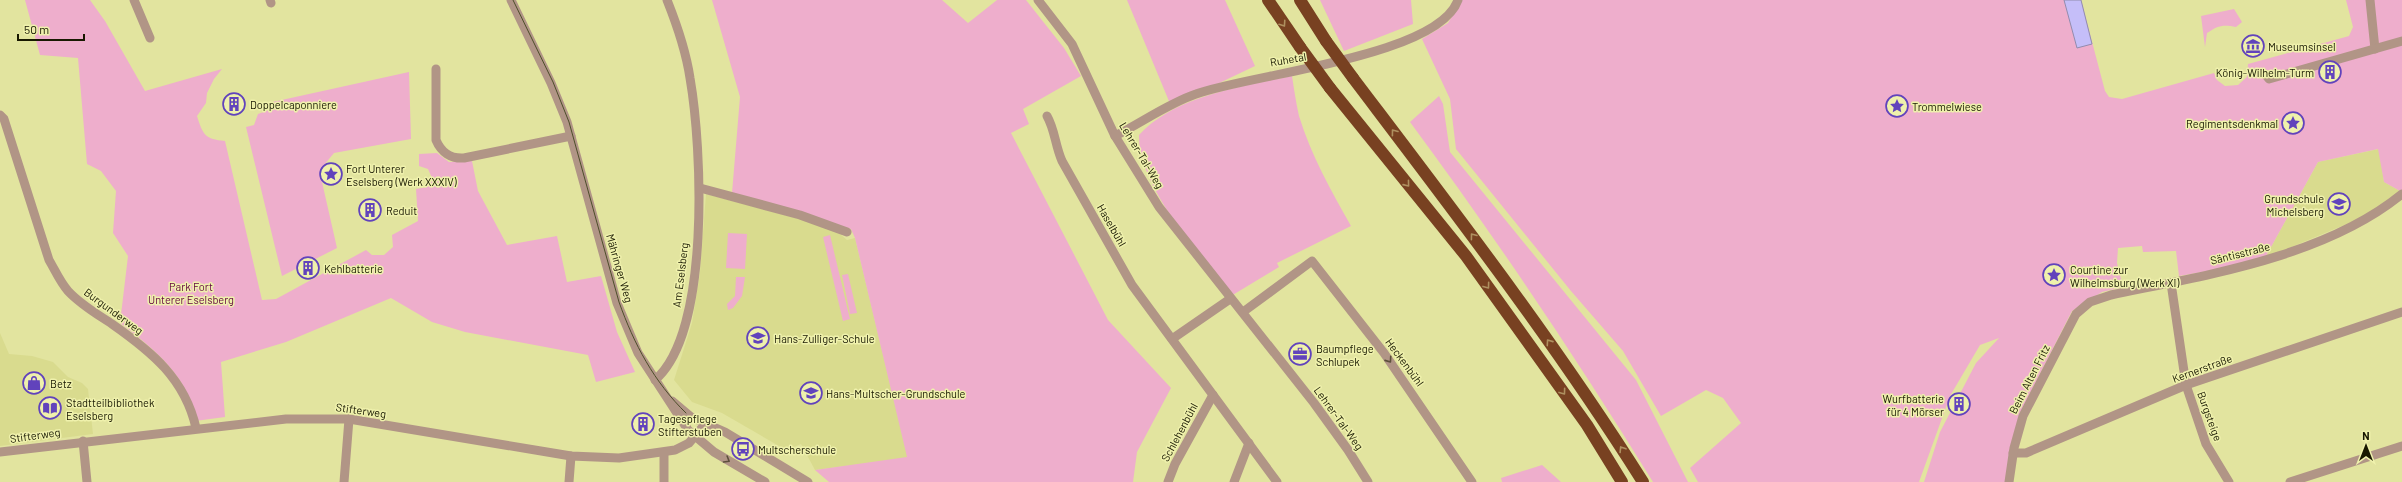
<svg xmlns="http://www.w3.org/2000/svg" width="2402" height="482" font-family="Barlow,sans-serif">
  <rect width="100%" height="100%" fill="#e2e49f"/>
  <g fill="#d9db8e">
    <path d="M2379,149l5,33 16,9 -34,25 -101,42 53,-96z"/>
    <path d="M706,194l127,34 14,12 8,-2 53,220 -93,12 -14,-26 -15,6 -64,-37 -30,-11 -18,-22 18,-57 8,-50z"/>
    <path d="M0,333l9,21 23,2 21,6 15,15 14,6 6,6 5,45 -93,12z"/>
  </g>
  <g fill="#eeaecc">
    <path d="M25,0h65l15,21 40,70 77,-22 -8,10 -7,14 -1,10 -9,13c6,19 8,23 28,25l37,159 14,-1 90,-49 6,5h12l9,-8 -1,-12 26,-14 -2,-32 11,-2 6,-7 -5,-11 -9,-3v-12l18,-1 12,9 23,-1 6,30 29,54 50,-9 10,46 34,-6 16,56 18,40 -39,10 -8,-27 -123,-23 -33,-10 -41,-24 -105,44 -65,20 4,55 -30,4c-5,-44 -42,-73 -75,-98l8,-67 -15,-23 3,-42 -15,-20 -14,-7 -9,-106 -38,-3z"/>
    <path d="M712,0h230l26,23 29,-23h29l38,48 17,28 -58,33 6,15 -18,9 97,187 63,68 -34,64 -4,30h-304l-14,-12 92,-13 -52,-219 -4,-9 -119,-36 8,-96z"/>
    <path d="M1127,0h98l30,66 -84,40z"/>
    <path d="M1320,0h91l2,24 -69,27z"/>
    <path d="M1462,0h619l24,91 4,6 13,2 92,-26 3,7 8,6 13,-1 9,-8 1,-13 101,-28 4,-9 -7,-27h56v190l-2,1 -16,-9 -6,-33 -60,13 -53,96 -45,11 -41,7 -3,-25 -33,1 -1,-6 -24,2 -1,15 6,24 -21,5 -30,19 -53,104 -13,67h-82l16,-50 36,-69 23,-25 -19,7 -30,51 -31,86h-221l-8,-14 51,-45 -18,-25 -17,-8 -45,26 -38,-65 -52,-60 -115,-142 -6,-50 -28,-60 26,-16z"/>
    <path d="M2234,9l8,13 -6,5c-13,-3 -19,-1 -29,6l-2,14 -4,-31z"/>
    <path d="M409,72l2,67 -77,14 -10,12 -2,17 15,66 -55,28 -36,-149 8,-2 4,-11 11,-4 -1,-7z"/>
    <path d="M1292,76c2,13 4,27 7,40 12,39 32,75 52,110l-74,37 2,4 -48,29c-30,-41 -93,-109 -92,-161 35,-39 104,-49 153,-59z"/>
    <path d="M1439,96l4,8 7,48 186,228 52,102h-35c-76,-123 -157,-244 -243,-360z"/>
    <path d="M728,233l19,1 -2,35 -19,-1z"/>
    <path d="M830,235l20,84 -7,2 -20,-84z"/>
    <path d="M848,274l9,39 -7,1 -8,-39z"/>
    <path d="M736,277h9l-3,19 -9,12 -5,2 -1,-6 8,-8z"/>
    <path d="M1542,465l19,17h-59l-1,-4z"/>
  </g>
  <path fill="#c5bef9" stroke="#918cae" d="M2064,0h17l11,44 -15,4z"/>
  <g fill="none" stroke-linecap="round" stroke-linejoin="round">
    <g stroke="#b19586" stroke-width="9">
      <path d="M134,0l16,38"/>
      <path d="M270,0l1,3"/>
      <path d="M511,0l40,83 16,39 50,181 21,50 50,77 26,22 51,30"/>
      <path d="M1038,0l34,44 43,92 44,71 155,196 34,47 20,32"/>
      <path d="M2370,0l5,49"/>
      <path d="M436,69v71c5,12 15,19 28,18l107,-22"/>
      <path d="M2265,74l4,5 133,-38"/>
      <path d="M0,115l4,4 45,141c6,10 11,22 19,31 13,14 29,23 44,33 40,28 73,55 84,104"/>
      <path d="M1047,116c8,14 8,29 15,45l70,124 145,197"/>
      <path d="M1115,136c26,-13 54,-33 81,-42 55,-20 242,-37 262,-94"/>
      <path d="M700,188l100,27 47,17"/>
      <path d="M2171,283l15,102 20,59 23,38"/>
      <path d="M1243,312l69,-51 72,92 88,129"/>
      <path d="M1172,339l58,-40"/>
      <path d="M655,380c56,-48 47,-233 35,-302 -4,-27 -13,-53 -23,-78"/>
      <path d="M672,401l19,16 34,15 83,50"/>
      <path d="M83,441l4,41"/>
      <path d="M0,452l286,-33h63l222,37 48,2 56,-8 14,-7 17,-20"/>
      <path d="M664,453v29"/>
      <path d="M2013,453h13l160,-68 216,-73"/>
      <path d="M344,482l5,-63"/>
      <path d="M569,482l2,-26"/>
      <path d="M1168,482l7,-18 38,-69"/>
      <path d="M1234,482l15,-39"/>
      <path d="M2009,482l5,-34 9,-32 53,-102 14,-12 21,-7c95,-20 214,-38 291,-101"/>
      <path d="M2290,482l112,-36"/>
    </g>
    <g stroke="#784121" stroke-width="12">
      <path d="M1268,0l32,47"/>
      <path d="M1300,0l26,41"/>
      <path d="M1353,78c100,132 201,263 290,404"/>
      <path d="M1330,88l136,168 121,169 35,57"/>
    </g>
    <path stroke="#4d4e2a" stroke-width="1" d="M513,0l40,82 16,40 50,180c15,42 35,80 67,111"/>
    <g stroke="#784121" stroke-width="12">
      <path d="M1326,41l27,37"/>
      <path d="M1300,47l30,41"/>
    </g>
  </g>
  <defs><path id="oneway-chevron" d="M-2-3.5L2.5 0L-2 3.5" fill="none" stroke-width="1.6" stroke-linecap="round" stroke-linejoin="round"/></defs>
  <g stroke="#ae9060">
    <use href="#oneway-chevron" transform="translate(1283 24) rotate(56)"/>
    <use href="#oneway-chevron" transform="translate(1394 132) rotate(-127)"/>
    <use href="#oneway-chevron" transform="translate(1407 184) rotate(51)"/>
    <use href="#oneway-chevron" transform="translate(1473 236) rotate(-127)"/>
    <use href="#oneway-chevron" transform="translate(1487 286) rotate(54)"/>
    <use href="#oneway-chevron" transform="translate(1549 342) rotate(-125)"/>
    <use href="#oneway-chevron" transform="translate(1563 392) rotate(54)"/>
    <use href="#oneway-chevron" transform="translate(1622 449) rotate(-122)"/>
  </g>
  <g stroke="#5d503c">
    <use href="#oneway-chevron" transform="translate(1389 360) rotate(55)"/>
    <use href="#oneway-chevron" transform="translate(727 460) rotate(31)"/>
  </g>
  <defs>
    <g id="museum-ring" transform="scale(1.15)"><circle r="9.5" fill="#eff1ac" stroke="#6143bc" stroke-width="1.5"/><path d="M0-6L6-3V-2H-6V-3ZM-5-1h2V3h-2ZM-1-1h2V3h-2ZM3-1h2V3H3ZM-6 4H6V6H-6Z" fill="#6143bc"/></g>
    <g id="building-ring" transform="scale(1.15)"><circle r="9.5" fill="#eff1ac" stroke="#6143bc" stroke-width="1.5"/><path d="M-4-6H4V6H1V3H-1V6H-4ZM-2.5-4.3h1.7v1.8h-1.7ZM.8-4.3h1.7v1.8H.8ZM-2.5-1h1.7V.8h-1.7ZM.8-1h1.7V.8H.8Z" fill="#6143bc"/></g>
    <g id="sight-ring" transform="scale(1.15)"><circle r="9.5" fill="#eff1ac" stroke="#6143bc" stroke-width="1.5"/><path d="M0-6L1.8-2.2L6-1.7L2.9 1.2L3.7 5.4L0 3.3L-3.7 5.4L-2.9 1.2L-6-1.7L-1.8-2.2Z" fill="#6143bc"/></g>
    <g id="school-ring" transform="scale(1.15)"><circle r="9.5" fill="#eff1ac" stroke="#6143bc" stroke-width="1.5"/><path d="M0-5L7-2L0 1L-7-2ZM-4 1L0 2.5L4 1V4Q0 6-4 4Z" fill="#6143bc"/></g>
    <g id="office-ring" transform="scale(1.15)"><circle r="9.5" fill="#eff1ac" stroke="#6143bc" stroke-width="1.5"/><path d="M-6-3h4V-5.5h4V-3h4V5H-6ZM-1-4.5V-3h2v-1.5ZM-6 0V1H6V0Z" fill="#6143bc"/></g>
    <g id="shop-ring" transform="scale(1.15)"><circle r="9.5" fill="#eff1ac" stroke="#6143bc" stroke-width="1.5"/><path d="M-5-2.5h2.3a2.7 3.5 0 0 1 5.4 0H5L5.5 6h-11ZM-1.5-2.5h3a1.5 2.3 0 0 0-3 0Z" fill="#6143bc"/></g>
    <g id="library-ring" transform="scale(1.15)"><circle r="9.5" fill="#eff1ac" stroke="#6143bc" stroke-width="1.5"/><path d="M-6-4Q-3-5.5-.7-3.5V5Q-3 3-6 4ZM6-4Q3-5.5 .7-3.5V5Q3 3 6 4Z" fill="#6143bc"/></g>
    <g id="bus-ring" transform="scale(1.15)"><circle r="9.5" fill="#eff1ac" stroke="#6143bc" stroke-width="1.5"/><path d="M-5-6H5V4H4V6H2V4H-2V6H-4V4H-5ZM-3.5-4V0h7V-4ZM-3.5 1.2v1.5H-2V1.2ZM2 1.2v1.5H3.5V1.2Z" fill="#6143bc"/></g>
  </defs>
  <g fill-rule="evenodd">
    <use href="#museum-ring" x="2253" y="46"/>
    <use href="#building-ring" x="2330" y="72"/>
    <use href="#building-ring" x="234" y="104"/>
    <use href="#sight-ring" x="1897" y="106"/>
    <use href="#sight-ring" x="2293" y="123"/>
    <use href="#sight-ring" x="331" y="174"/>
    <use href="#school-ring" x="2339" y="204"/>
    <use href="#building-ring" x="370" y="210"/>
    <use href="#building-ring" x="308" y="268"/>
    <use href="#sight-ring" x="2054" y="275"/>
    <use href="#school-ring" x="758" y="338"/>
    <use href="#office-ring" x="1300" y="354"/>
    <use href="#shop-ring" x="34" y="383"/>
    <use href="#school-ring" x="811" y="393"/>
    <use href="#building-ring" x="1959" y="404"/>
    <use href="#library-ring" x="50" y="408"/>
    <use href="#building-ring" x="643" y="424"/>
    <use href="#bus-ring" x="743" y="449"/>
  </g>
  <g text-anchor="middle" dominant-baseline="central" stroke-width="3" stroke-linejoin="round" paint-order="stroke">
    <g font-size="11" fill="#181800" stroke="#eff1ac" text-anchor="start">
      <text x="2268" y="46">Museumsinsel</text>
      <text x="2314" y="72" text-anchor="end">König-Wilhelm-Turm</text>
      <text x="250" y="104">Doppelcaponniere</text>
      <text x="1912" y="106">Trommelwiese</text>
      <text x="2278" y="123" text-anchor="end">Regimentsdenkmal</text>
      <text x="346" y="168">Fort Unterer<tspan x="346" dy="13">Eselsberg (Werk XXXIV)</tspan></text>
      <text x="2324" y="198" text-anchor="end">Grundschule<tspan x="2324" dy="13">Michelsberg</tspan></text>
      <text x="386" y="210">Reduit</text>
      <text x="324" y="268">Kehlbatterie</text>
      <text x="2070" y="269">Courtine zur<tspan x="2070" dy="13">Wilhelmsburg (Werk XI)</tspan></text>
      <text x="774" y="338">Hans-Zulliger-Schule</text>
      <text x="1316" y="348">Baumpflege<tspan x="1316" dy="13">Schlupek</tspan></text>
      <text x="50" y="383">Betz</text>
      <text x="826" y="393">Hans-Multscher-Grundschule</text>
      <text x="1944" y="398" text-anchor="end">Wurfbatterie<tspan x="1944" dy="13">für 4 Mörser</tspan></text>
      <text x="66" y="402">Stadtteilbibliothek<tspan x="66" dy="13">Eselsberg</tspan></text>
      <text x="658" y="418">Tagespflege<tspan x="658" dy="13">Stifterstuben</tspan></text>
      <text x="758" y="449">Multscherschule</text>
    </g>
    <g font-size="11" fill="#181800" stroke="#eff1ac">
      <text transform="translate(1288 59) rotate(-10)">Ruhetal</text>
      <text transform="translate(1142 155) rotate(59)">Lehrer-Tal-Weg</text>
      <text transform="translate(1112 225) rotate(60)">Haselbühl</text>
      <text transform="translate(2240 253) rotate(-14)">Säntisstraße</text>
      <text transform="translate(620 268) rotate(74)">Mähringer Weg</text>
      <text transform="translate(680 275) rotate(-83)">Am Eselsberg</text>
      <text transform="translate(114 311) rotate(36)">Burgunderweg</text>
      <text transform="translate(1405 362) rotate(54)">Heckenbühl</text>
      <text transform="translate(2202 368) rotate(-20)">Kernerstraße</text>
      <text transform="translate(2029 379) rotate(-63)">Beim Alten Fritz</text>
      <text transform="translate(361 410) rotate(8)">Stifterweg</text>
      <text transform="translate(2210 416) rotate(70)">Burgsteige</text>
      <text transform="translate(1339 418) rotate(54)">Lehrer-Tal-Weg</text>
      <text transform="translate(1179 432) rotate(-62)">Schlehenbühl</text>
      <text transform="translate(35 435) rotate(-8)">Stifterweg</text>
    </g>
    <g font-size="11" fill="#62043f" stroke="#eff1ac">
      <text x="191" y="286">Park Fort<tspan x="191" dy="13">Unterer Eselsberg</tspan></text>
    </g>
  </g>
  <g transform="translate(2366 446)" stroke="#eff1ac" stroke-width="3" paint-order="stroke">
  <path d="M0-3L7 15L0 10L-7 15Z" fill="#181800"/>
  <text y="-6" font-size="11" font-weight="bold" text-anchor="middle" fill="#181800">N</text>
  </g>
  <path d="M18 34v6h66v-6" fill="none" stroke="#181800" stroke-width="2"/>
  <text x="24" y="34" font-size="12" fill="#181800" stroke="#eff1ac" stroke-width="3" paint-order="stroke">50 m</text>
</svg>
